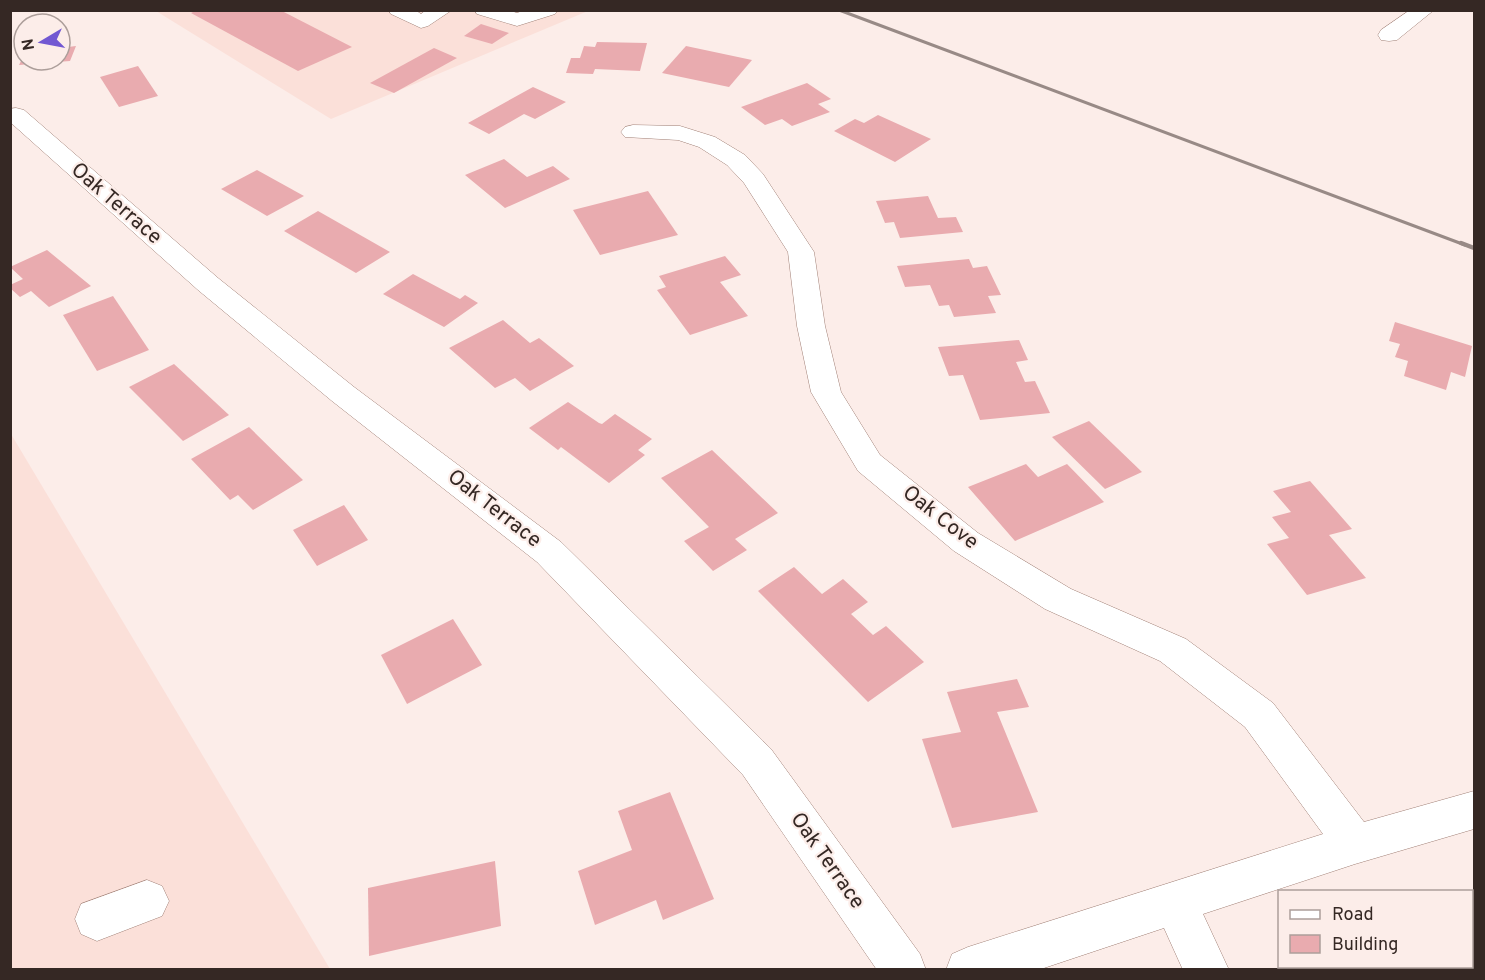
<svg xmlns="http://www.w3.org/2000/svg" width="1485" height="980" font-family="Overpass,sans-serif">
  <rect width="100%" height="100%" fill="#fcede9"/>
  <g fill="#fbe0d9">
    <path d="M156,11h432l-257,108z"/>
    <path d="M11,434l319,535h-319z"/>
  </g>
  <g fill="#e9abaf">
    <path d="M197,10h83l72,37 -54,24 -107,-58z"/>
    <path d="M481,24l28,9 -17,11 -28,-8z"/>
    <path d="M597,42l50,1 -7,28 -45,-2 -2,5 -27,-1 5,-15h9l4,-12 11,1z"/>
    <path d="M76,46l-6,15 -51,4 5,-10v5h36v-12z"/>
    <path d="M686,46l66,14 -23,27 -67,-14z"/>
    <path d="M434,48l23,10 -63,35 -24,-10z"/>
    <path d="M138,66l20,30 -39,11 -19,-30z"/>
    <path d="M807,83l24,16 -13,5 12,8 -38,14 -10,-7 -17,6 -24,-18z"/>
    <path d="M533,87l33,15 -31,17 -11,-5 -35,20 -21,-11z"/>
    <path d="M878,115l53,24 -36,23 -61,-31 21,-12 9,4z"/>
    <path d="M504,159l23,18 26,-11 17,13 -65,29 -40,-33z"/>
    <path d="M257,170l47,26 -37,20 -46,-27z"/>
    <path d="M648,191l30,44 -78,20 -27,-45z"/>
    <path d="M928,196l10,22 18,-1 7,15 -63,6 -6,-16 -9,1 -9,-22z"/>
    <path d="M318,211l72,41 -34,21 -72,-42z"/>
    <path d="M47,250l44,36 -42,21 -18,-16 -11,6 -10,-9v-3l13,-6 -13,-12z"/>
    <path d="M725,256l16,19 -21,7 28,34 -58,19 -33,-45 9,-3 -7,-11z"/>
    <path d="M969,259l4,9 14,-2 14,29 -13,1 8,17 -42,4 -5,-12 -10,1 -9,-21 -25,2 -8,-21z"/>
    <path d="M413,274l47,25 5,-4 13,8 -34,24 -61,-33z"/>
    <path d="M113,296l36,54 -52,21 -34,-56z"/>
    <path d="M503,320l27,23 9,-5 35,28 -44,25 -15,-13 -20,10 -46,-40z"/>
    <path d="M1395,322l77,24 -7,31 -14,-5 -5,18 -42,-14 4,-15 -13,-4 5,-13 -11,-3z"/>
    <path d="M1019,340l9,20 -12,2 9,20 10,-1 15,32 -70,7 -17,-45 -14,1 -11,-29z"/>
    <path d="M174,364l55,51 -46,26 -54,-54z"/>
    <path d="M568,402l31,21 3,1 13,-10 37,25 -14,11 7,5 -36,28 -48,-36 -3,3 -29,-22z"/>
    <path d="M1089,421l53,51 -37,17 -53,-52z"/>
    <path d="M249,427l54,53 -50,30 -15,-15 -8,5 -39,-41z"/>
    <path d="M712,450l66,63 -43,26 12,11 -34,21 -29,-30 25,-14 -48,-49z"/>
    <path d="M1026,464l12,13 29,-13 37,38 -89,39 -47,-54z"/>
    <path d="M1310,481l42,48 -23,6 37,43 -59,17 -40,-51 22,-6 -17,-21 19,-5 -18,-21z"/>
    <path d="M344,505l24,35 -51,26 -24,-36z"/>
    <path d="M794,567l28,27 21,-15 25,23 -17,12 22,21 13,-9 38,36 -56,40 -110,-111z"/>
    <path d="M453,619l29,46 -75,39 -26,-49z"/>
    <path d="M1017,679l12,28 -32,5 41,100 -86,16 -30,-89 39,-7 -14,-40z"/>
    <path d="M670,792l44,107 -51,21 -7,-20 -61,25 -17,-54 54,-21 -14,-39z"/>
    <path d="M495,861l6,65 -132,30 -1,-68z"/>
  </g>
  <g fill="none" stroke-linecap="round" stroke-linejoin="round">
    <g stroke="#a18177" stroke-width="1">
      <g id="minor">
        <path d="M388,10h27l6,4 5,-4h26l-24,16 -7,2 -30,-14z"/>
        <path d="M474,10h34l9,3 8,-3h33l-3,4 -38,12 -40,-12z"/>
        <path d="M1410,10h24l-37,30 -8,1 -8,-1 -3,-5 3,-5z"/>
        <path d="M16,108l8,2 194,168 136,109 207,155 210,207 149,205 6,16h-49l-134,-195 -206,-213 -205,-161 -134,-111 -188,-168v-13z"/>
        <path d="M633,125l47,1 35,11 30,18 18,19 51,78 11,74 16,66 39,63 98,78 93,56 115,50 87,64 91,119 110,-31v38l-119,35 -152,50 26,56h-46l-19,-42 -126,42h-92l6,-16 16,-7 355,-113 -78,-107 -85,-66 -115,-52 -91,-58 -96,-80 -47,-79 -14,-66 -9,-74 -44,-69 -17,-18 -28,-18 -21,-7 -53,-3 -4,-5 4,-5z"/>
        <path d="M147,880l15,6 7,15 -7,15 -65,25 -16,-7 -6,-15 6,-15z"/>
      </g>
    </g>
    <use href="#minor" fill="#fff" fill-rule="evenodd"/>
    <path stroke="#988a86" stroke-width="3" d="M839,10l626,235"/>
    <path stroke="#988a86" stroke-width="4.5" d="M1461,243l13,5"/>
  </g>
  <g text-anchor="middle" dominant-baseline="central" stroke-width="4.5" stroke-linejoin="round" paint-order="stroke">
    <g font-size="21" fill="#352824" stroke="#fcede9">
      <text transform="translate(116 204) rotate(41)">Oak Terrace</text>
      <text transform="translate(494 509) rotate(38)">Oak Terrace</text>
      <text transform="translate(940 518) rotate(38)">Oak Cove</text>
      <text transform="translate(827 861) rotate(55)">Oak Terrace</text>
    </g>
  </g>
  <rect width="1485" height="980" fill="none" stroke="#352824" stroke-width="24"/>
  <rect x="1278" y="890" width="195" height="78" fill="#fcede9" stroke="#ac9e9a" stroke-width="1.5"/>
  <rect x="1290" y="910" width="30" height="9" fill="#ffffff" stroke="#ac9e9a" stroke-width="1.5"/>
  <text x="1332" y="920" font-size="18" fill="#352824">Road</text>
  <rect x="1290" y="935" width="30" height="18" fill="#e9abaf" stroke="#ac9e9a" stroke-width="1.5"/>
  <text x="1332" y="950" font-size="18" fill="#352824">Building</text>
  <g transform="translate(42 42) rotate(260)"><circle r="28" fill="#fcede9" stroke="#ac9e9a" stroke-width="1.5"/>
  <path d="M0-4.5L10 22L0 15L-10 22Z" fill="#7258d2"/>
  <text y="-9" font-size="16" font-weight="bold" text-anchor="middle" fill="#352824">N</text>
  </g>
</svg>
